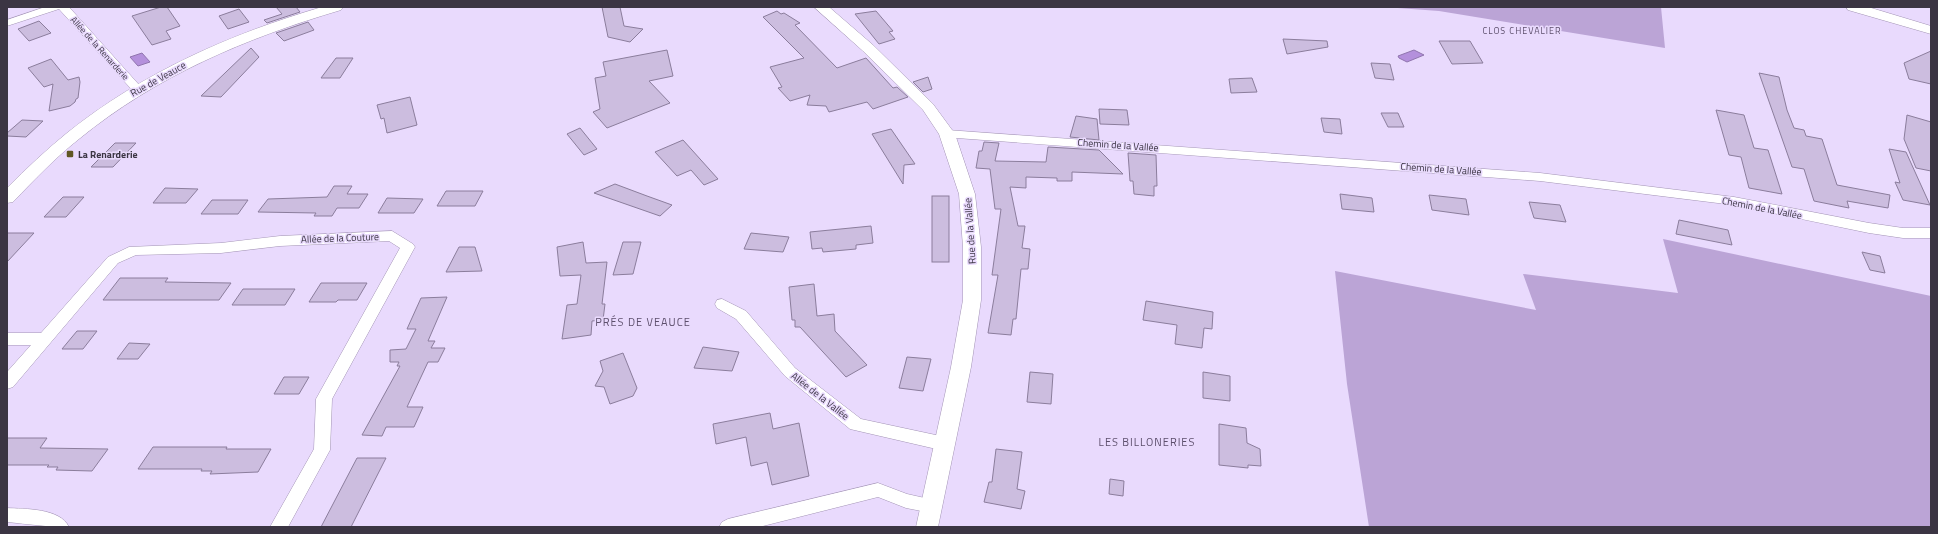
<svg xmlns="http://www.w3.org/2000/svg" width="1938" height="534" font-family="'Titillium Web',sans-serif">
  <rect width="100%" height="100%" fill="#e9dafd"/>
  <g fill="#bba4d6">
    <path d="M1384,7h277l4,41 -226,-37z"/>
    <path d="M1663,239l268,57v231h-562l-22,-143 -12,-113 201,39 -13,-36 155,19z"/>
  </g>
  <g fill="#b490dc" stroke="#9075ae">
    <path d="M1414,50l10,5 -17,7 -8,-4 -1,-2z"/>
    <path d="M142,53l8,9 -12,4 -8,-9z"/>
  </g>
  <g fill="#ccbddf" stroke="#8b7d9c">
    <path d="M161,7h6l13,19 -14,5 5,8 -19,6 -20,-29z"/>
    <path d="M276,7h20l4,5 -33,11 -3,-3 18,-6z"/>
    <path d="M602,7h18l4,19 19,3 -13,13 -22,-5z"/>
    <path d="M239,9l10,13 -21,7 -9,-13z"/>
    <path d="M777,11l4,3 3,-1 16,10 -5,2 42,43 29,-10 27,30 4,-1 11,10 -35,12 -6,-7 -38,10 -3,-6 -19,-1 3,-10 -20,6 -12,-13 4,-1 -12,-20 34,-9 -41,-41z"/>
    <path d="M876,11l17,20 -4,1 6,7 -16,5 -24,-30z"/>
    <path d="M39,21l12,12 -22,8 -11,-12z"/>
    <path d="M308,22l6,8 -30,11 -8,-8z"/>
    <path d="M1283,39l44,2 1,6 -41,7z"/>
    <path d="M1439,41h31l13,22 -31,1z"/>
    <path d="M251,48l8,9 -38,40 -20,-1z"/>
    <path d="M667,50l6,26 -24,5 21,22 -63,25 -14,-16 7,-3 -5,-31 11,-2 -3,-14z"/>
    <path d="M1931,51v33l-22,-5 -5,-16z"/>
    <path d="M336,58h17l-13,20h-19z"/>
    <path d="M51,59l17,21 11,-3 1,5 -2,16 -2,1 -1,3 -5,4 -21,5 4,-27 -9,3 -16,-19z"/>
    <path d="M1371,63l19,1 4,16 -19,-2z"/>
    <path d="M1759,73l20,4 8,33 7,18 10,2 2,6 16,3 15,46 53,10 -2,13 -41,-7 2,7 -35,-7 -10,-32 -12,-2z"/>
    <path d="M928,77l4,12 -9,3 -10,-10z"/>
    <path d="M1252,78l5,14 -26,1 -2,-14z"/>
    <path d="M410,97l7,28 -30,8 -3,-15 -3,1 -4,-14z"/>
    <path d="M1099,109l28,1 2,15 -29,-1z"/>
    <path d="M1716,110l28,5 10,33 14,2 14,44 -33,-6 -8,-31 -12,-2z"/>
    <path d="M1381,113h17l6,14h-16z"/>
    <path d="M1907,115l24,7v49l-15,-3 -12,-29z"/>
    <path d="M1076,116l21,3 2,21 -29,-3z"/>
    <path d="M1321,118l19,1 2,15 -18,-2z"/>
    <path d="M22,120l21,1 -17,16 -19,-1v-3z"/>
    <path d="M580,128l17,21 -13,6 -17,-21z"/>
    <path d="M891,129l24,35 -11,1 -1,19 -31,-50z"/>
    <path d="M683,140l35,39 -14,6 -13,-15 -14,6 -22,-24z"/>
    <path d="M984,142l15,1 -4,18 51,1 2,-15 51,3 24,24 -51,-2v9h-15v-3l-31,-1v11l-16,-1 8,39h7l-3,22 8,1 -2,20h-7l-5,50h-3l-2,16 -23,-2 10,-58h-6l9,-66h-6l-5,-40 -14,-1 3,-17h3z"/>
    <path d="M115,143h21l-23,24h-22z"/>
    <path d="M1889,149l17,3 24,53 -27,-5 -8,-18 5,1z"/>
    <path d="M1128,153l28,2 1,31h-3v10l-20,-2 -1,-13h-3z"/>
    <path d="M615,184l32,12 25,9 -12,11 -66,-23z"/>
    <path d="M334,186h18l-5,8h21l-9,14h-22l-5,8h-18l2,-3 -58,-1 10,-13 59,-2z"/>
    <path d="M165,188l33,1 -12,14h-33z"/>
    <path d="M446,191h37l-8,15h-38z"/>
    <path d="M1340,194l32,4 2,14 -32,-3z"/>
    <path d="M1429,195l37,4 3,16 -37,-5z"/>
    <rect x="932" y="196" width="17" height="66"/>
    <path d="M63,197h21l-18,20h-22z"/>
    <path d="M387,198l36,1 -9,14h-36z"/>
    <path d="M212,200h36l-10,14h-37z"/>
    <path d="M1529,202l31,3 6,17 -32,-4z"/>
    <path d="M1679,220l49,10 4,15 -56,-11z"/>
    <path d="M871,226l2,17 -17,2v4l-33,3 -1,-4 -10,1 -2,-17z"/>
    <path d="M7,233h27l-27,29z"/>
    <path d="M751,233l38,4 -6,15 -39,-3z"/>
    <path d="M583,242l3,21 21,-1 -5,42h3l-2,16 -11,1 -1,14 -29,4 5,-34 10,-1 4,-29 -21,1 -3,-29z"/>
    <path d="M623,242h18l-8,32 -20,1z"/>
    <path d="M459,247h16l7,24 -36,1z"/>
    <path d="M1862,252l18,4 5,17 -15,-3z"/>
    <path d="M120,278h48l-3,4 66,1 -12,17h-116z"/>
    <path d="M321,283h46l-10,17h-19l-2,2h-27z"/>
    <path d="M814,284l3,32 17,-2 1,17 32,34 -21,12 -46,-50h-5v-7h-3l-3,-33z"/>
    <path d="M243,289h52l-10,16h-53z"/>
    <path d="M447,297l-19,44h7l-4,7h14l-7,14h-10l-21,45h16l-9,20h-28l-4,9 -20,-1 38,-69h-3l2,-4h-9v-12l16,-1 10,-20h-9l14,-31z"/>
    <path d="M1146,301l67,11 -1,17 -8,-1 -2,20 -27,-4 2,-19 -34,-5z"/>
    <path d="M77,331h20l-14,18h-21z"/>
    <path d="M129,343l21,1 -12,15h-21z"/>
    <path d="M703,347l36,5 -7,19 -38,-3z"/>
    <path d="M623,353l14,35 -4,8 -23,8 -6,-17 -9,-1 8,-15 -3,-10z"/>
    <path d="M907,357l24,2 -8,32 -24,-3z"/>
    <path d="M1030,372l23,2 -2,30 -24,-2z"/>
    <path d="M1203,372l27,4v25l-27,-3z"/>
    <path d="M284,377h25l-10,17h-25z"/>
    <path d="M770,413l3,16 26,-6 10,53 -37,9 -5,-23 -16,4 -5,-29 -30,7 -3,-20z"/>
    <path d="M1219,424l27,4 1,15 13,6 1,17 -13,-1v3l-29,-3z"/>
    <path d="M7,438h40l-7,10 68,1 -16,22 -36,-1 2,-3h-11l2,-2h-42z"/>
    <path d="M153,447h74l-1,2h45l-13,23 -48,2 2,-3h-11l1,-2h-64z"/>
    <path d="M996,449l26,3 -5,37 8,2 -4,18 -37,-7 5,-20h3z"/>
    <path d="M357,458h29l-35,69h-30z"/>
    <path d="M1110,479l14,2 -1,15 -14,-2z"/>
  </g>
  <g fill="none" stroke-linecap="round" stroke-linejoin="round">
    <g stroke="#a394b5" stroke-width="1">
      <g id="minor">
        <path d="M45,7h24l72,80 2,2 -2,2h-8l-74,-82 -52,17v-6z"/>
        <path d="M947,130l593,43 194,24 135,26 34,5h28v10h-28l-34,-5 -135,-28 -194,-24 -597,-44 -2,-3 2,-3z"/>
        <path d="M392,231l21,13 2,3 -83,152 -2,51 -42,77h-18l44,-78 2,-50 84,-151 -11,-7 -109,5 -59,7 -85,2 -18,8 -105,124 -6,2v-17l24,-27h-24v-12h34l67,-76 21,-10 92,-4 59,-7z"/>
        <path d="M722,299l24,12 49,57 66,51 84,18 6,2 2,5 -2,5 -6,2 -95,-22 -65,-53 -49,-57 -19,-11 -2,-4 2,-4z"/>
        <path d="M878,483l29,11 31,7 3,5 -3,5 -6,2 -26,-5 -28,-11 -119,30h-40l3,-5 6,-3z"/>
        <path d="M7,508c18,1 53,0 62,19 -21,0 -41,-3 -62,-5z"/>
      </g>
    </g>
    <g stroke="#a394b5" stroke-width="1">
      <g id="tertiary">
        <path d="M322,7h21l-2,3c-95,28 -185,66 -262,129 -24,19 -45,41 -66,63l-6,1v-15c19,-19 39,-38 60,-55 75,-60 163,-99 255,-126z"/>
        <path d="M814,7h15l44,38 60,59 22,30 20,60 6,53v53l-10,67 -33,160h-22l35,-160 12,-67v-53l-4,-53 -20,-60 -16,-24 -60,-59z"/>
        <path d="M1846,7h22l63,19v8l-83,-24z"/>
      </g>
    </g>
    <use href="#minor" fill="#fff" fill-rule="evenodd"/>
    <use href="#tertiary" fill="#fff" fill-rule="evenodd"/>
  </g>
  <rect fill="#605723" stroke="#e9dafd" stroke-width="1.5" x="66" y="150" width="8" height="8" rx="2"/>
  <g text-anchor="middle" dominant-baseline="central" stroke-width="3" stroke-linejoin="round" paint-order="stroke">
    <g font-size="9" letter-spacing="1" fill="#5d4f6c" stroke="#e9dafd">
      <text x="1522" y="30">CLOS CHEVALIER</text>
    </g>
    <g font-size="9" fill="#3b3543" stroke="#e9dafd">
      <text transform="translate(100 48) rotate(48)">Allée de la Renarderie</text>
    </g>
    <g font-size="10" fill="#3b3543" stroke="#e9dafd">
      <text transform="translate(158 79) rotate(-29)">Rue de Veauce</text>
      <text transform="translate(1118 145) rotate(4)">Chemin de la Vallée</text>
      <text transform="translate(1441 169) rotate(4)">Chemin de la Vallée</text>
      <text transform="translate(1762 208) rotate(11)">Chemin de la Vallée</text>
      <text transform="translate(970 231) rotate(-94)">Rue de la Vallée</text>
      <text transform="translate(340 238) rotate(-2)">Allée de la Couture</text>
      <text transform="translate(820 396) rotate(38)">Allée de la Vallée</text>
    </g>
    <g font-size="10" font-weight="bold" fill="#3b3543" stroke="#e9dafd" text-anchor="start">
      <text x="78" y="154">La Renarderie</text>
    </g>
    <g font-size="11" letter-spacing="1" fill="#5d4f6c" stroke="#e9dafd">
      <text x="643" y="322">PRÉS DE VEAUCE</text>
      <text x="1147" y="442">LES BILLONERIES</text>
    </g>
  </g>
  <rect width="1938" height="534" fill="none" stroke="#3b3543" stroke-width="16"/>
</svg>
